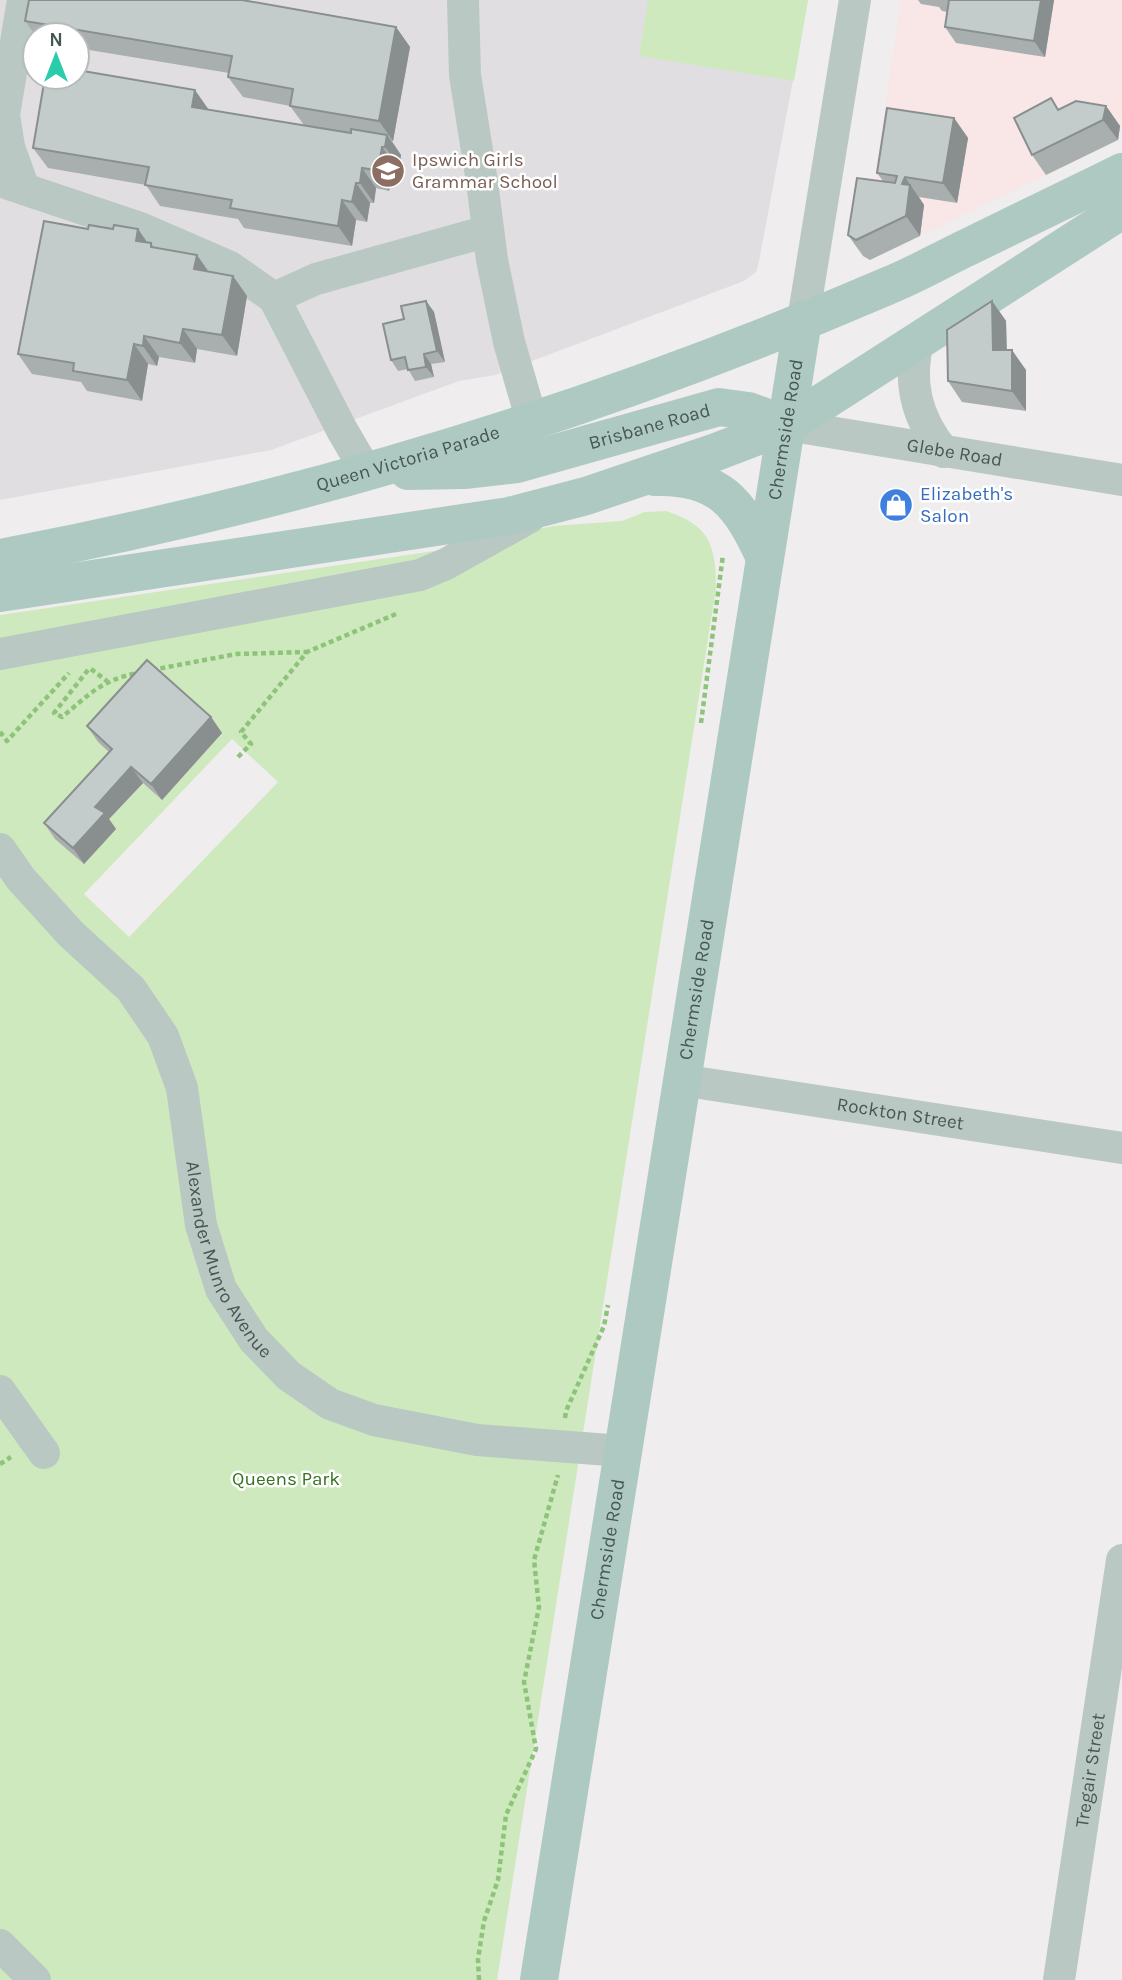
<svg xmlns="http://www.w3.org/2000/svg" width="1122" height="1980" font-family="Karla,sans-serif">
  <rect width="100%" height="100%" fill="#efedee"/>
  <path fill="#f9e6e7" d="M901,0h221v116l-4,24 -248,120 -7,-4z"/>
  <path fill="#e0dee0" fill-rule="evenodd" d="M0,0h808l-49,261 -3,11 -12,9 -249,94 -36,6 -188,69 -271,50zM35,35h42v42h-42z"/>
  <g fill="#cfe9be" fill-rule="evenodd">
    <path d="M648,0h160l-14,81 -155,-25z"/>
    <path d="M666,511c43,14 50,33 50,77l-219,1392h-497v-1365l441,-65 112,-24 69,-5 23,-9zM232,739l46,43 -149,155 -45,-43z"/>
  </g>
  <g fill="none" stroke-linecap="round" stroke-linejoin="round">
    <g stroke="#8dc47a" stroke-width="4.5" stroke-dasharray="5 3.5" stroke-linecap="butt">
      <path d="M91,669l16,12"/>
      <path d="M88,670l-34,43 8,4c28,-23 38,-36 75,-44"/>
      <path d="M152,670l84,-16 71,-2"/>
      <path d="M701,723l22,-168"/>
      <path d="M0,732l7,9 62,-68"/>
      <path d="M238,757l13,-13 -10,-12 66,-80 89,-38"/>
      <path d="M565,1418l1,-7 38,-85 4,-21"/>
      <path d="M0,1464l11,-7"/>
      <path d="M479,1980l-1,-21 6,-38 14,-41 8,-65 30,-66 -12,-67 15,-75 -5,-47 24,-85"/>
    </g>
    <g stroke="#b9c8c3" stroke-width="32">
      <path d="M23,0l-19,115 5,32 15,42"/>
      <path d="M463,0l2,75 17,107 10,78 17,82 23,79"/>
      <path d="M0,181l140,47 51,22 39,17 44,31 68,132 24,41"/>
      <path d="M274,298l42,-19 172,-48"/>
      <path d="M803,320l52,-320"/>
      <path d="M919,338c-12,43 -3,80 25,114"/>
      <path id="s1" d="M787,425l335,55"/>
      <path d="M0,654l420,-79 26,-11 84,-47"/>
      <path id="s2" d="M0,849l21,30 50,55 60,55 32,47 19,52 19,137 20,64 33,51 35,36 41,28 44,16 103,20 146,11"/>
      <path id="s3" d="M681,1080l441,68"/>
      <path d="M0,1391l44,62"/>
      <path d="M0,1945l35,35"/>
      <path id="s4" d="M1059,1980l63,-420"/>
    </g>
    <g stroke="#aec9c2" stroke-width="38">
      <path id="s5" d="M408,471l56,-1 53,-6 202,-57 29,4 39,14"/>
      <path d="M655,477c64,-2 85,26 110,81"/>
      <path id="s6" d="M0,558c303,-57 602,-149 885,-271 28,-11 54,-26 81,-39 52,-25 104,-51 156,-76"/>
      <path d="M0,593l509,-77 77,-20 130,-44 71,-27 335,-215"/>
      <path id="s7" d="M539,1980l264,-1660"/>
    </g>
  </g>
  <g fill="#a9afaf">
    <path d="M918,0h136l-9,57 -89,-14 -11,-16 2,-15 -5,-1 -3,-4 -18,-3z"/>
    <path d="M256,3l140,24 14,20 -17,94h-1l9,14 -2,12h-2l-3,13 -3,-1 -2,12 -13,-3 -2,15h-4l-3,19 -11,-2 -4,26 -108,-18 -6,-9 -78,-13 -14,-21 -98,-17 -15,-20 176,-38 95,15 -14,-19 -47,-9 -15,-20 1,-4 -152,-25v-13h-42l-10,-14z"/>
    <path d="M1106,106l14,20 -2,14 -72,35 -14,-20 27,-46z"/>
    <path d="M954,118l14,20 -11,65 -38,-6 5,8 -4,31 -50,24 -7,-4 -15,-21 35,-54 -6,-8z"/>
    <path d="M88,229l63,14 4,5 53,24 25,4 14,20 -10,60 -40,-7 -2,14 -36,-6 -2,9 -9,-2 -6,37 -55,-10 -6,-9 -49,-8 -14,-20z"/>
    <path d="M426,301l8,11 11,50 -14,2 3,13 -19,4 -7,-12 -10,2 -7,-11 13,-41z"/>
    <path d="M992,301l14,20 1,29 19,20v41l-64,-9 -14,-21z"/>
    <path d="M211,717l11,16 -60,67 -19,-17 -34,36 7,10 -32,35 -29,-25 -11,-16 65,-71 -11,-10 -11,-16z"/>
  </g>
  <g fill="#898f8e">
    <path d="M1041,0h13l-9,57 -11,-16z"/>
    <path d="M396,27l14,20 -17,94 -14,-20z"/>
    <path d="M195,90l14,20 -17,-3z"/>
    <path d="M1106,106l14,20 -2,14 -15,-20z"/>
    <path d="M954,118l14,20 -11,65 -14,-20z"/>
    <path d="M387,135l14,20 -2,12 -14,-20z"/>
    <path d="M382,147l15,20 -3,13 -14,-21z"/>
    <path d="M377,159l14,20 -2,12 -14,-21z"/>
    <path d="M362,168l14,20 -2,15 -14,-20z"/>
    <path d="M905,177l19,28 -4,31 -14,-20 -4,-32z"/>
    <path d="M356,183l14,20 -3,19 -15,-20z"/>
    <path d="M342,200l14,20 -4,26 -14,-20z"/>
    <path d="M138,229l14,20 -16,-8z"/>
    <path d="M197,255l14,20 -17,-6z"/>
    <path d="M233,276l14,20 -10,60 -15,-21z"/>
    <path d="M426,301l8,11 11,50 -8,-11z"/>
    <path d="M992,301l14,20 1,50 -14,-21z"/>
    <path d="M183,329l14,20 -2,14 -15,-20z"/>
    <path d="M144,336l15,21 -2,9 -14,-20z"/>
    <path d="M134,344l14,20 -6,37 -15,-21z"/>
    <path d="M1012,350l14,20v41l-14,-20z"/>
    <path d="M424,354l7,10 3,13 -8,-10z"/>
    <path d="M211,717l11,16 -60,67 -11,-16z"/>
    <path d="M131,767l12,16 -34,36 7,10 -32,35 -11,-16 22,-41z"/>
  </g>
  <g fill="#c4cccb" stroke="#898f8e" stroke-width="2">
    <path d="M29,0h213l154,27 -17,94 -89,-15 3,-17 -65,-12 4,-21 -207,-35z"/>
    <path d="M949,0h92l-7,41 -89,-14z"/>
    <path d="M77,70l118,20 -3,17 159,26v-4l36,6 -2,12h-3l-2,12h-3l-2,11 -13,-2 -2,15h-4l-4,19 -10,-2 -4,26 -108,-18 2,-8 -87,-15 4,-18 -116,-19 12,-71h32z"/>
    <path d="M1051,98l7,12 18,-9 30,5 -3,14 -71,35 -18,-37z"/>
    <path d="M887,108l67,10 -11,65 -38,-6 -3,7 8,1 -4,31 -50,24 -8,-5 9,-57 38,5 2,-7 -20,-3z"/>
    <path d="M44,221l44,8 1,-4 24,4 1,-4 24,4 -2,12 15,2v4l46,8 -3,14 39,7 -11,59 -39,-6 -3,14 -36,-7 -1,10 -9,-2 -7,36 -54,-9 1,-8 -56,-9z"/>
    <path d="M426,301l11,50 -13,3 2,13 -18,3 -3,-13 -14,3 -8,-36 21,-5 -3,-13z"/>
    <path d="M992,301l1,49h19v41l-64,-10 -1,-51z"/>
    <path d="M147,660l64,57 -60,67 -20,-17 -36,40 10,6 -32,35 -29,-25 68,-74 -25,-23z"/>
  </g>
  <defs>
    <g id="school-disc" transform="scale(1.75)"><circle r="9.5" fill="#8d6e63" stroke="#fff"/><path d="M0-5L7-2L0 1L-7-2ZM-4 1L0 2.5L4 1V4Q0 6-4 4Z" fill="#fff"/></g>
    <g id="shop-disc" transform="scale(1.75)"><circle r="9.5" fill="#3f7fe0" stroke="#fff"/><path d="M-5-2.5h2.3a2.7 3.5 0 0 1 5.4 0H5L5.5 6h-11ZM-1.5-2.5h3a1.5 2.3 0 0 0-3 0Z" fill="#fff"/></g>
  </defs>
  <g fill-rule="evenodd">
    <use href="#school-disc" x="388" y="171"/>
    <use href="#shop-disc" x="896" y="505"/>
  </g>
  <g text-anchor="middle" dominant-baseline="central" stroke-width="5" stroke-linejoin="round" paint-order="stroke">
    <g font-size="19" fill="#785e54" stroke="#fff" text-anchor="start">
      <text x="412" y="160">Ipswich Girls<tspan x="412" dy="22">Grammar School</tspan></text>
    </g>
    <g font-size="19" fill="#475853" stroke="#fff">
      <text stroke="none"><textPath href="#s5" startOffset="247">Brisbane Road</textPath></text>
      <text stroke="none"><textPath href="#s7" startOffset="1570">Chermside Road</textPath></text>
      <text stroke="none"><textPath href="#s1" startOffset="170">Glebe Road</textPath></text>
      <text stroke="none"><textPath href="#s6" startOffset="420">Queen Victoria Parade</textPath></text>
      <text stroke="none"><textPath href="#s7" startOffset="1003">Chermside Road</textPath></text>
      <text stroke="none"><textPath href="#s3" startOffset="222">Rockton Street</textPath></text>
      <text stroke="none"><textPath href="#s2" startOffset="485">Alexander Munro Avenue</textPath></text>
      <text stroke="none"><textPath href="#s7" startOffset="436">Chermside Road</textPath></text>
      <text stroke="none"><textPath href="#s4" startOffset="212">Tregair Street</textPath></text>
    </g>
    <g font-size="19" fill="#366cbe" stroke="#fff" text-anchor="start">
      <text x="920" y="494">Elizabeth's<tspan x="920" dy="22">Salon</tspan></text>
    </g>
    <g font-size="19" fill="#36721f" stroke="#fff">
      <text x="286" y="1479">Queens Park</text>
    </g>
  </g>
  <g transform="translate(56 56)"><circle r="33" fill="#ffffff" stroke="#b5bcba" stroke-width="2"/>
  <path d="M0-5L12 26L0 18L-12 26Z" fill="#2accaa"/>
  <text y="-10" font-size="19" font-weight="bold" text-anchor="middle" fill="#475853">N</text>
  </g>
</svg>
